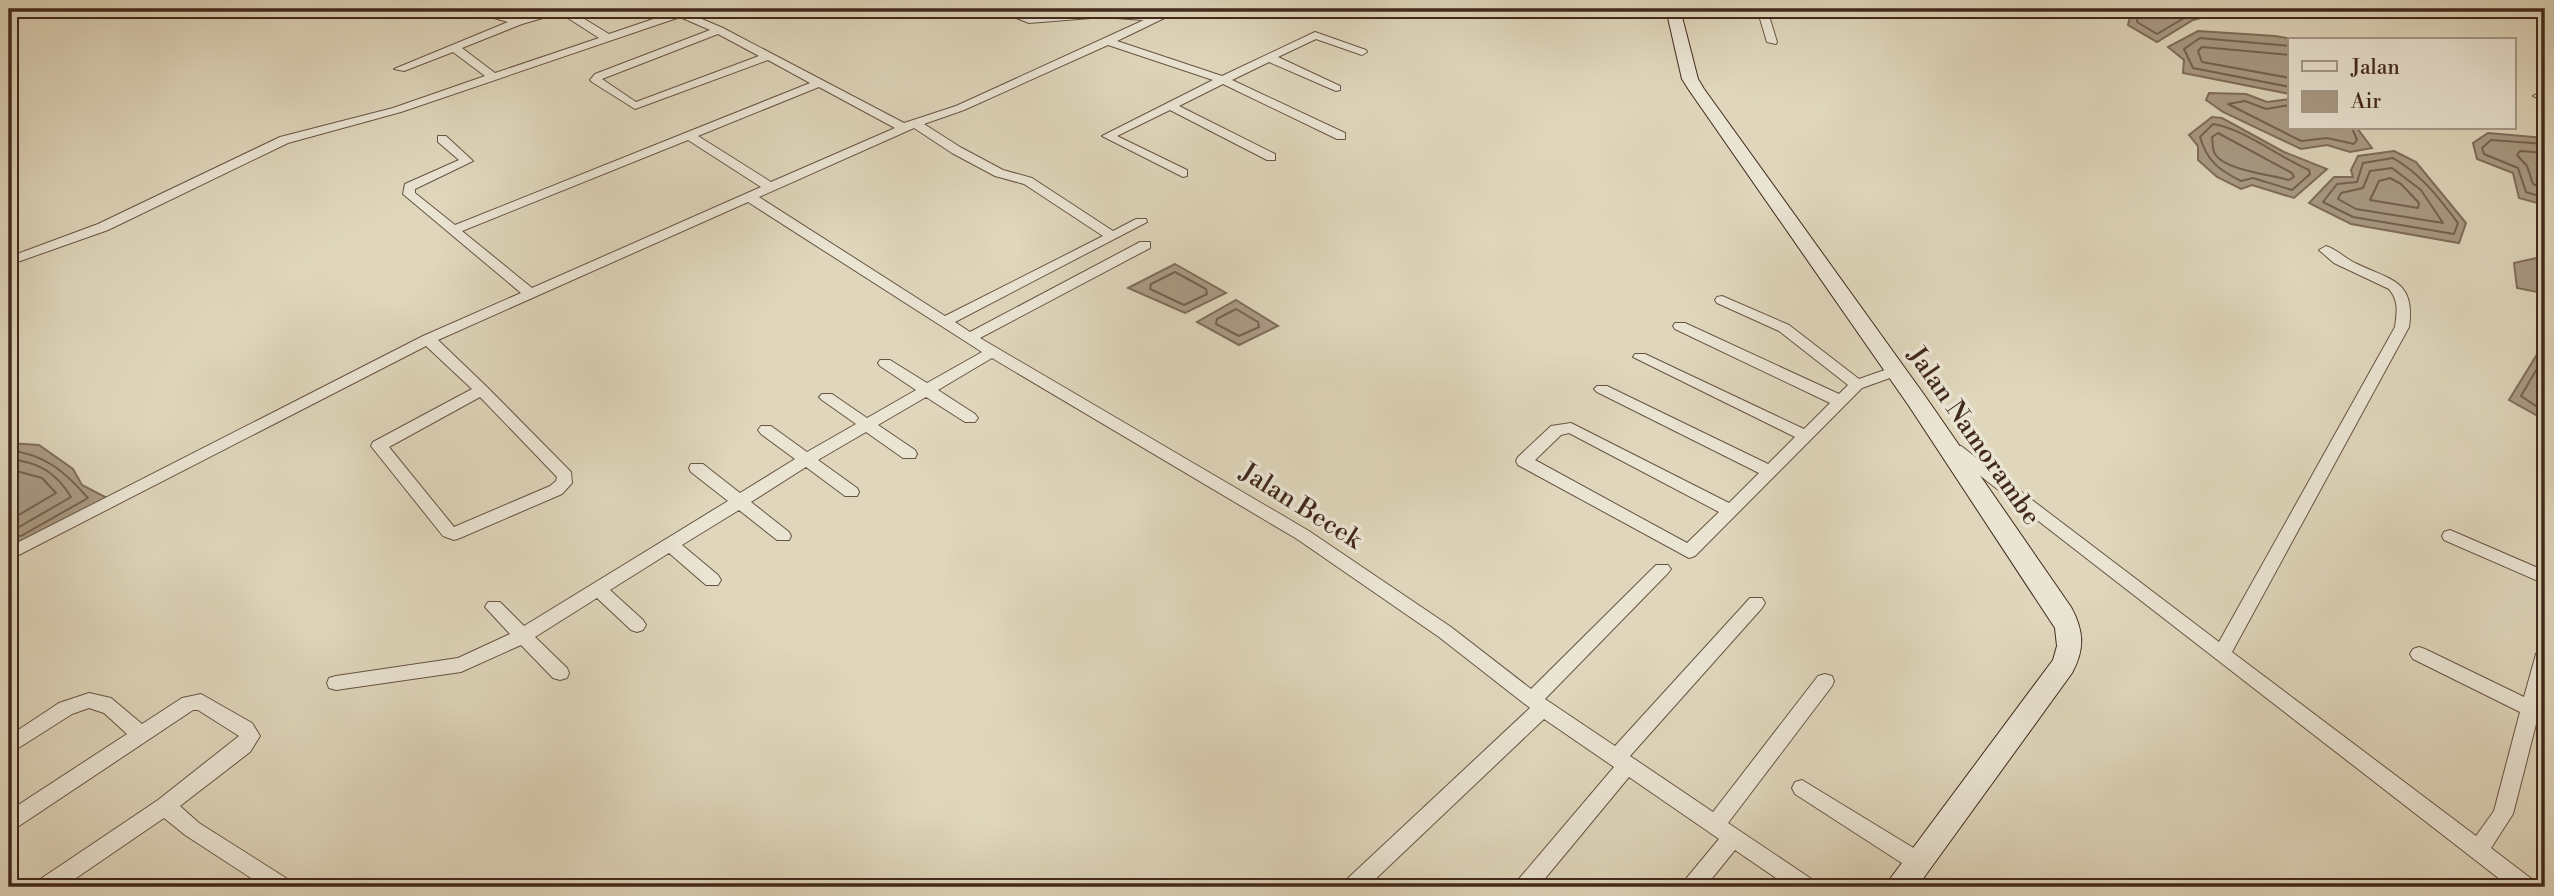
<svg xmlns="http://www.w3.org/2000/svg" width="2554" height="896" font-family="'Libre Bodoni',serif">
  <rect width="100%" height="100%" fill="#dfd6bb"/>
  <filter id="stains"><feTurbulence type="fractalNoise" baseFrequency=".00286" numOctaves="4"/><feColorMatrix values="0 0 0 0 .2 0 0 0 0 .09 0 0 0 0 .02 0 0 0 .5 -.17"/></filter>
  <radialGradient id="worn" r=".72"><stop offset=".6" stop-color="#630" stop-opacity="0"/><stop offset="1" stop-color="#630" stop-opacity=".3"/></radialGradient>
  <g fill="#a99b85" stroke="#7f6d5b" stroke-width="2">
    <path d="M2132,9h102l-41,11 -36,22 -29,-17z"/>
    <path d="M2198,31l77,5 23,4h-8v54l-107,-21 1,-13 -16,-13z"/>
    <path d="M2209,93l37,1 21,8 23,-3v29h67l15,20 -22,4 -23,-7 -26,4 -78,-37 -17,-12z"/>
    <path d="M2212,117l10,1 62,34 43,17 -33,29 -42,-13 -11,4 -24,-12 -19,-17v-14l-9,-11z"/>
    <path d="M2488,133l57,5v67l-26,-7 -6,-25 -36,-14 -4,-16z"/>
    <path d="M2394,151l22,11 50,61 -7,20 -108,-19 -42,-21 25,-26h19l-2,-7 7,-14z"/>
    <path d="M2545,256v31l-3,-1 -5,6 -20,-4 -3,-25z"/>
    <path d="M1175,264l51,29 -41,20 -57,-25z"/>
    <path d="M1236,300l42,26 -39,19 -42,-23z"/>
    <path d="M2544,343h1v77l-36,-20z"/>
    <path d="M9,443l30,2 34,24 9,16 25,13 -85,46 -13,-1z"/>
  </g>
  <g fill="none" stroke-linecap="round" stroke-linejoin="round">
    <g stroke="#756250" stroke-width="2">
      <path d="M2139,9l-2,13 20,12 34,-20 20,-5"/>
      <path d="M2290,46l-90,-8 -16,11 9,19 97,19"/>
      <path d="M2290,55l-88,-8 -4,4 4,11 88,16"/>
      <path d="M2290,105l-24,4 -21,-8 -17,3 73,37 26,-3 27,6 3,-4 -5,-12"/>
      <path d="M2213,124c29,4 66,33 96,46l1,4 -18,16 -39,-12 -12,3c-22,-11 -34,-20 -41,-44z"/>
      <path d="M2218,133l74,40 2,4 -5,3c-17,-5 -65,-10 -74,-26 -3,-5 -2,-12 -3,-17z"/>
      <path d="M2545,144l-54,-4 -9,8 2,6 34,14 8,24 19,6"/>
      <path d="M2545,153l-25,-2 -3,4 10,11 6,18 12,5"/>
      <path d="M2393,158c28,16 46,40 65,65l-4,11 -101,-17 -30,-15 14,-18 20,-2 6,-19z"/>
      <path d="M2392,168l29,22 22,33 -87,-14 -18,-10 3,-6 22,-5 7,-17z"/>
      <path d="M2390,178l11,6 18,19 -1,5 -48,-8 9,-19z"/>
      <path d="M1175,272l31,17 1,5 -23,11 -34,-16 1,-5z"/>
      <path d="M1236,309l22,13 1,5 -20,9 -23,-12 1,-5z"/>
      <path d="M2545,355l-24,41 24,16"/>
      <path d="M9,450c37,5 55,21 79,48l-67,38h-12"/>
      <path d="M9,459c29,3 47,13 62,38l-52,30h-10"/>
      <path d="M9,469l33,9 14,15 -39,23 -8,1"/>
    </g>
    <g stroke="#685443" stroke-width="2">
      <g id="street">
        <path d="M463,9h16l39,10 34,-10h16l41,25 62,-21 -3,-4h10l45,19 181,95 52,-17 188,-86 -41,-3 -74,6 -35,-14h14l22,8 73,-6 53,4 14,-6h13l-66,32 105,35 93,-44 51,18 1,2 -5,3 -46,-16 -38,18 62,29v4l-4,1 -67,-29 -37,18 113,53v6h-8l-114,-55 -44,22 96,48v6h-8l-97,-50 -53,26 70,34v6l-4,1 -81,-41 111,-56 -105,-35 -144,65 -40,14 36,23 43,23 29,8 81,53 23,-12h10l1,3 -192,100 15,10 170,-90h10v6l-170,90 329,193 142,96 80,62 125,-124h12l3,4 -3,4 -123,126 70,47 135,-148h12l3,5 -3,5 -132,148 83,56 105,-136 7,-2 7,2 2,5 -2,5 -104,137 85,57 3,7h-27l-54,-37 -30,37h-23l3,-7 34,-41 -90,-62 -91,110h-23l3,-7 96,-113 -70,-48 -177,168h-24l3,-7 184,-172 -91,-71 -142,-98 -305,-181 -54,32 37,24 3,4 -3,4h-10l-39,-25 -48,28 37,25 2,4 -2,4h-12l-37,-26 -48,28 39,28 2,4 -2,4h-12l-39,-29 -55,35 38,30 2,4 -2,4h-12l-38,-30 -57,35 36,30 3,5 -3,5h-12l-37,-32 -59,37 33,30 3,5 -3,5 -6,2 -6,-2 -34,-32 -62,39 32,31 2,5 -2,5 -7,2 -7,-2 -32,-33 -60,27 -125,18 -7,-2 -2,-5 2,-5 7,-2 122,-18 52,-24 -25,-27 3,-5h12l24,24 204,-125 -37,-29 -2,-4 2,-4h12l37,29 55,-34 -34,-25 -3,-4 3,-4h10l36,26 49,-28 -34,-24 -3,-3 3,-3h10l35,24 49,-28 -36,-24 -2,-3 2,-3h10l37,23 55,-31 -234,-150 -310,138 49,47 84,85 1,11 -10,11 -102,44 -6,2 -11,-4 -72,-90 2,-4 99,-53 -46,-43 -417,214v-13l414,-211 98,-43 -118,-99 2,-10 54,-24 -21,-18v-6h8l27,25 -58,28v4l40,32 355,-142 -42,-23 -133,49 -43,-27 -2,-2 5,-6 115,-44 -30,-13 -279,95 -113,31 -180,87 -99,35v-8l89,-33 182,-87 113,-29 92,-32 -32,-24 -49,19 -10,-2 114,-47zM560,13l39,25 -104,35 -33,-25 60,-24zM718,34l41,22 -123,46 -34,-23zM819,87l76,41 -124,54 -73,-46zM914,128l38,25 43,23 29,8 79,52 -158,80 -186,-119zM688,140l73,47 -229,101 -70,-57zM480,397l77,80 -1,4 -6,5 -96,41 -65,-80z"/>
        <path d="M936,9h13l-12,6 -5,-3z"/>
        <path d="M1757,9h10l10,33 -1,2 -9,-2z"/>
        <path d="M2539,93l6,1v7l-12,-5z"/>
        <path d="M2326,246c10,3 19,12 29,17 35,17 61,17 54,64l-177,325 244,184 18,-25 26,-99 -107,-53 -3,-5 3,-5 6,-2 6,2 99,48 12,-43 3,-5 6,-2v42l-32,125 -22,34 42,32 3,7h-26l-563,-437 2,-4h12l258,196 176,-315c2,-15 4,-26 -6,-38l-55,-26 -15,-13z"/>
        <path d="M1722,296l67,29 70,54 37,-13 7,5 -2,3 -39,14 -167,168 -6,2 -171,-93 -2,-4 2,-4 33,-31 20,-3 158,80 30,-30 -162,-81 -3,-3 3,-3h10l161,78 27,-27 -162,-80 2,-3h10l159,75 26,-26 -155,-74 -2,-3 2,-3h10l154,71 9,-9 -69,-54 -62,-28 -2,-3 2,-3zM1569,433l150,79 -32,31 -152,-83 26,-25z"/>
        <path d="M2450,530l95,41v13l-101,-44 -2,-4 2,-4z"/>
        <path d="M89,693l22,5 31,26 40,-26 19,-4 51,29 8,13 -10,16 -70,54 19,17 90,57 3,7h-27l-80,-52 -21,-17 -101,69h-27l3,-7 119,-80 81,-64 -41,-26h-5l-177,118 -7,3v-20l118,-77 -23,-21 -15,-5 -17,6 -63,40v-18l50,-33z"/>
        <path d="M1802,780l123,75 3,7 -3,7 -7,2 -7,-2 -116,-75 -3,-6 3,-6z"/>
      </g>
    </g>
    <g stroke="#41291b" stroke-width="2">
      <path id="secondary" d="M1666,9h14l18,70 6,10 221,307 146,211c13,24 14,42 1,66l-155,214h-33l169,-227 4,-14 -2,-18 -146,-222 -220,-316 -7,-11z"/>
    </g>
    <use href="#street" fill="#eae4d3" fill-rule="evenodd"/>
    <use href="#secondary" fill="#eae4d3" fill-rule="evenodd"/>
  </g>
  <g text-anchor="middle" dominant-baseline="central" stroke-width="7" stroke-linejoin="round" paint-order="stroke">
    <g font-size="26" fill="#41291b" stroke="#eae4d3">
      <text transform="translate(1974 436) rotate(55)">Jalan Namorambe</text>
      <text transform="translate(1301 506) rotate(32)">Jalan Becek</text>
    </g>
  </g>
  <rect width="2554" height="896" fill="none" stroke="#dfd6bb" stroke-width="35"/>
  <rect x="10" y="10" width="2533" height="875" fill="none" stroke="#41291b" stroke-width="3.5"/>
  <rect x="18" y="18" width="2519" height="861" fill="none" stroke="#41291b" stroke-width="2"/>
  <rect x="2288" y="38" width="228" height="91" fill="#eae4d3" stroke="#a69989" stroke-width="2"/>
  <rect x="2302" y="61" width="35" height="10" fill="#eae4d3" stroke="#a69989" stroke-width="2"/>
  <text x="2351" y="74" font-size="21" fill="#41291b">Jalan</text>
  <rect x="2302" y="91" width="35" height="21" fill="#a99b85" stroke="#a69989" stroke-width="2"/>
  <text x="2351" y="108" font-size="21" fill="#41291b">Air</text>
  <rect width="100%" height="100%" filter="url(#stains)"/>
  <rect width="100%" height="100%" fill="url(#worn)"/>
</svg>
